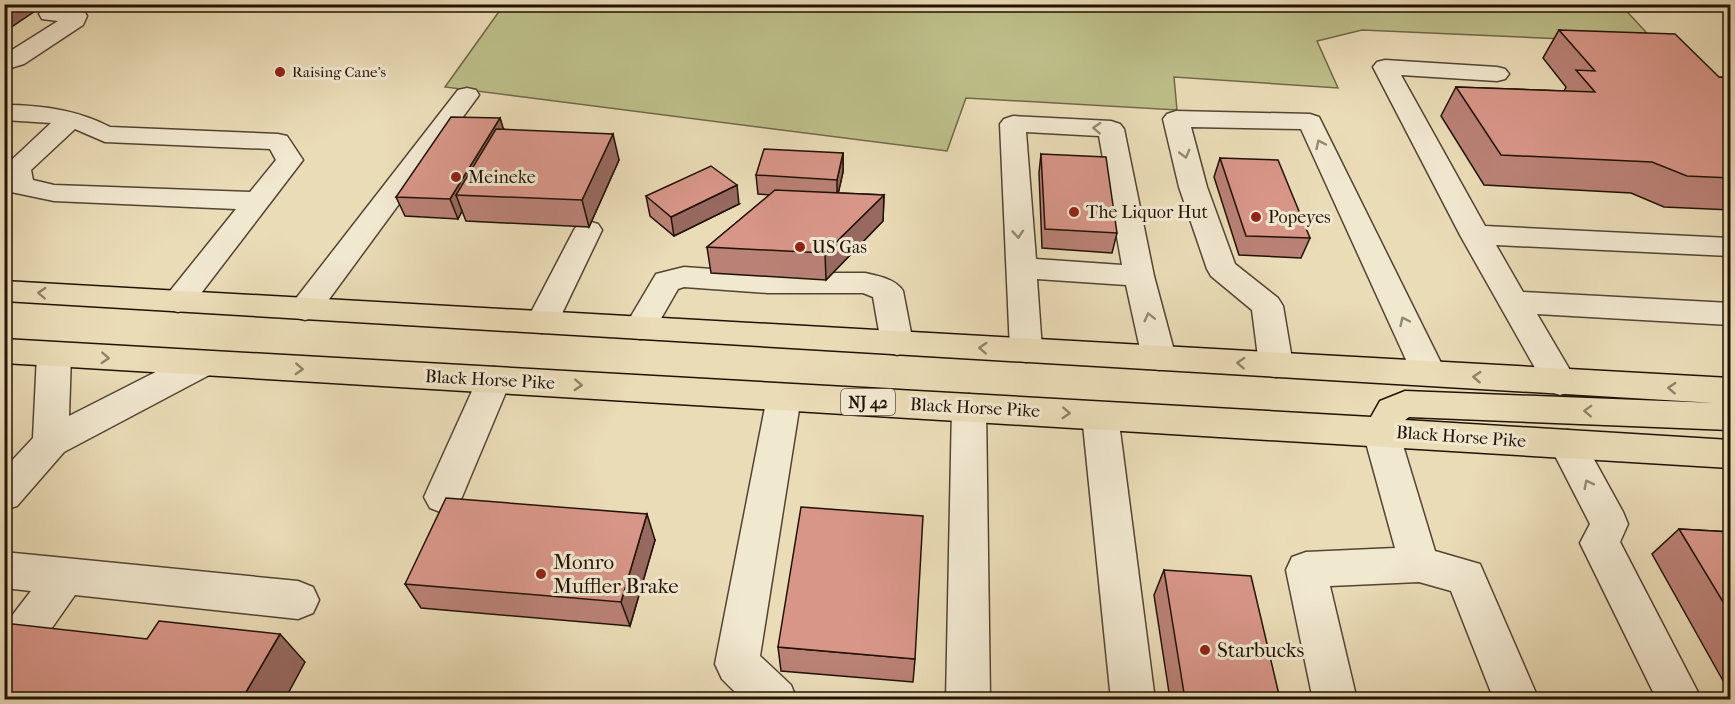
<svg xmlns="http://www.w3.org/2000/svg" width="1735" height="704" font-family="'IM FELL French Canon',serif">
  <rect width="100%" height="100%" fill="#eadcb7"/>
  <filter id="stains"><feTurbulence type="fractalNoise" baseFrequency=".00333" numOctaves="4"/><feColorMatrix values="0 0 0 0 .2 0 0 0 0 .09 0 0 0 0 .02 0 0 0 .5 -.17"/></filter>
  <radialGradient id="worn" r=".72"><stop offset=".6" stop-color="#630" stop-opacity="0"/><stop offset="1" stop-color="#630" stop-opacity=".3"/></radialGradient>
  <path fill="#bdbf8a" stroke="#6f6848" stroke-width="1.5" d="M513,4h1107l36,39 -294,-13 -45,11 21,47 -164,-11 3,33 -211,-12 -19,53 -502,-64 58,-81z"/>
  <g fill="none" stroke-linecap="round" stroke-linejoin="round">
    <g stroke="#534432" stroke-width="3">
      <g id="minor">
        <path d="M50,7l34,4 3,5 -4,9 -59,39 -20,6v-15l54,-34 -16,-2 -3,-5 3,-5z"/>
        <path d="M1385,60l112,7 8,2 4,5 -4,5 -8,2 -96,-6 84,151 245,12v18l-234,-11 27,47 207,11v22l-193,-11 40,68 -5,9 -12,4 -12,-4 -88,-156 -87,-168 4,-5z"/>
        <path d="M467,88l9,2 3,5 -163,222 -11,3 -11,-3 -5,-8 5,-8 164,-211z"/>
        <path d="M4,105c37,0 74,5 106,22l168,7 9,2 16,24 -114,149 -11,3 -11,-3 -5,-8 74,-92 -182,-8 -43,-9 -4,-6 -3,-19 47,-44 -47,-3zM75,129l30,13 165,7 6,11 -26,32 -196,-7 -21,-5 -2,-10z"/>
        <path d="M1176,111l134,3 9,3 127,256 -5,9 -12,3 -12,-3 -5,-9 -111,-244 -110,-2 16,60 28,77 43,34 5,8 10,59 -5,9 -12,3 -12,-3 -5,-9 -7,-55 -41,-34 -4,-7 -28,-82 -16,-68 4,-5z"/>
        <path d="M1013,116l98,5 9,3 4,5 30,147 22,82 -5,8 -12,4 -12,-4 -5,-8 -16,-73 -89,-6 5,71 -4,8 -12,4 -12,-4 -4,-8 -10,-226 4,-5zM1026,132l73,4 23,129 -86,-6z"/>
        <path d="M588,221l10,3 4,6 -44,92 -5,8 -11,3 -11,-3 -5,-8 48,-92 4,-6z"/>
        <path d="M684,267l84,6h97c13,3 31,6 38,18l10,52 -4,8 -12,4 -12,-4 -4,-8 -8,-46 -10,-4h-95l-84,-6 -6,2 -27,47 -11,3 -11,-3 -5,-8 32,-54z"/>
        <path d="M54,343l12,4 5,8 -2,61 122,-62 12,-3 12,3 5,9 -5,9 -151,80 -47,54 -13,4v-41l29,-31 4,-83 5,-8z"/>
        <path d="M494,367l12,4 5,9 -49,117 -6,11 -13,5 -13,-5 -6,-11 53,-117 5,-9z"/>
        <path d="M784,384l12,4 5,9 -41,259 31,29 6,15h-54l-21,-21 -7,-15 52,-267 5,-9z"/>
        <path d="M969,394l12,4 5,9 4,293h-44l6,-293 5,-9z"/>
        <path d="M1100,402l12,4 6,9 37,285h-44l-29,-285 6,-9z"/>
        <path d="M1381,418l13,4 5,10 36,119 45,13 59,136h-45l-43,-109 -32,-9 -89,4 27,114h-44l-27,-130 6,-13 14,-5 89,-4 -32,-116 5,-10z"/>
        <path d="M1567,430l13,4 43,78 5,12 -8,18 82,158h-45l-77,-157 10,-19 -41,-80 5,-10z"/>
        <path d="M4,552l294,29 15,6 6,13 -6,13 -15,6 -223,-24 -56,80 -15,6v-55l27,-35 -27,-3z"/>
      </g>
    </g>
    <g stroke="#211205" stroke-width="3">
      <path id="highway" d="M4,281l1726,97v52l-321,-13 -4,3 325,20v28l-1726,-105v-24l1367,78 9,-16 25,-10 310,12 -1711,-102z"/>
    </g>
    <use href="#minor" fill="#f1e8d0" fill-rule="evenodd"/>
    <use href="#highway" fill="#eadcb7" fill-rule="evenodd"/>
  </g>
  <g fill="#ba8176" stroke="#211205" stroke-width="1.5">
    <path d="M1559,30l160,47 12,1v132l-67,-3 -33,-14 -147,-8 -43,-69 15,-29 108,4 2,-4 -23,-29z"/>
    <path d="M500,118l3,11 116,31 -30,67 -123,-6 -4,-10 -4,8 -53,-3 -9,-19z"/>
    <path d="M843,153v19l-5,21 46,2 -1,26 -57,59 -115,-7 -4,-26 63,-52 -12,-1 -2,-19z"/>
    <path d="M1041,154l76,79 -5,20 -70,-5 -3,-75z"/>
    <path d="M1220,158l90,80 -9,20 -62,-3 -25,-78z"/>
    <path d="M646,196l93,8 -65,32 -24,-20z"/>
    <path d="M1679,529l52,3v163l-79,-141z"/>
    <path d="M655,540l-25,86 -209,-18 -16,-24z"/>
    <path d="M1164,570l116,129h-110l-16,-104z"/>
    <path d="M778,647l137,12 -2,23 -132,-11z"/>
  </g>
  <g fill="#976960" stroke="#211205" stroke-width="1.5">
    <path d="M7,4h32l2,3 -37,25v-26z"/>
    <path d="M500,118l6,19 -50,58 6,16 -4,8 -8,-20z"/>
    <path d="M613,134l6,26 -30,67 -7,-27z"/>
    <path d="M843,153v19l-6,27v-19z"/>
    <path d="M737,185l2,19 -65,32 -3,-19z"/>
    <path d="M884,195l-1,26 -57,59 -1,-27z"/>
    <path d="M647,514l8,26 -25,86 -9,-24z"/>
    <path d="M280,634l25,28 -20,37h-43z"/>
  </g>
  <g fill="#d89689" stroke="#211205" stroke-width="1.5">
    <path d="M1559,30l116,4 44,43 11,1 1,100 -44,-2 -35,-14 -151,-7 -45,-68 139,5 -19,-22 19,1z"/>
    <path d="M451,117l49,1 -50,81 -54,-2z"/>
    <path d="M496,129l117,5 -31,66 -126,-5z"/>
    <path d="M764,149l79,4 -6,27 -81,-5z"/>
    <path d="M1041,154l65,3 11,76 -72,-4z"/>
    <path d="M1220,158l58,2 32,78 -64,-2z"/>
    <path d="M711,166l26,19 -66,32 -25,-21z"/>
    <path d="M775,190l109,5 -59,58 -118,-6z"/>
    <path d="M446,498l201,16 -26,88 -216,-18z"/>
    <path d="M801,507l122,9 -8,143 -137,-12z"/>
    <path d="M1679,529l52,3v83z"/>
    <path d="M1164,570l87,6 29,123h-95z"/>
    <path d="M159,621l121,13 -38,65h-238v-76l143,16z"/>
  </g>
  <defs><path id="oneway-chevron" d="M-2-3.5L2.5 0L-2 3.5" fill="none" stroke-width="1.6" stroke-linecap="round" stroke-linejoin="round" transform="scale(1.5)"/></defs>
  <g stroke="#938875">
    <use href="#oneway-chevron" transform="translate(1097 128) rotate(-177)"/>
    <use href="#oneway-chevron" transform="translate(1320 144) rotate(-115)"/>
    <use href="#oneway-chevron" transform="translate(1185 154) rotate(75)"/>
    <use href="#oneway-chevron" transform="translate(1018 234) rotate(86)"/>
    <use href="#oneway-chevron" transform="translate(1149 317) rotate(-104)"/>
    <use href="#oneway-chevron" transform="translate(1404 321) rotate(-115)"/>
    <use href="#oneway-chevron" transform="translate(1588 484) rotate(-117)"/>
  </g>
  <g stroke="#908167">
    <use href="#oneway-chevron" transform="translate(42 293) rotate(-177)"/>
    <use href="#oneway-chevron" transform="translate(983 348) rotate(-177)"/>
    <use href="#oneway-chevron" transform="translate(105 358) rotate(3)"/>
    <use href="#oneway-chevron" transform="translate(1241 363) rotate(-177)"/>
    <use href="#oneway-chevron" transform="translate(299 369) rotate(3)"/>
    <use href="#oneway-chevron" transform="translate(1477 377) rotate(-176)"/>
    <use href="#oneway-chevron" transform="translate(578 385) rotate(3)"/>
    <use href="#oneway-chevron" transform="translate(1672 388) rotate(-177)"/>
    <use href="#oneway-chevron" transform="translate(1588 411) rotate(-178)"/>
    <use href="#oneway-chevron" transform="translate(1066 413) rotate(3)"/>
  </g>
  <g fill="#8f2418" stroke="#f1e8d0" stroke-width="2">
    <circle cx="280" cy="72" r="6"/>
    <circle cx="456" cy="177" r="6"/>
    <circle cx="1074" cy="212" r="6"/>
    <circle cx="1256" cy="217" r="6"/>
    <circle cx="800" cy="247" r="6"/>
    <circle cx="541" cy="574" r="6"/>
    <circle cx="1205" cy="650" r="6"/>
  </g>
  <g text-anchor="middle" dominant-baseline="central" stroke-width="6" stroke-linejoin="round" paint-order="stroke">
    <g font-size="15" fill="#211205" stroke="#f1e8d0" text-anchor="start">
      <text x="292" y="72">Raising Cane's</text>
    </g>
    <rect fill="#f1e8d0" stroke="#5f5242" stroke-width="1.5" x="841" y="389" width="54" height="26" rx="4.5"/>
    <g font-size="16" font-weight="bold" fill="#211205">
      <text x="868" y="402">NJ 42</text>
    </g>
    <g font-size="18" fill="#211205" stroke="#f1e8d0" text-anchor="start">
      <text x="468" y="177">Meineke</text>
      <text x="1086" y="212">The Liquor Hut</text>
      <text x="1268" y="217">Popeyes</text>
      <text x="812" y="247">US Gas</text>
    </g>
    <g font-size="18" fill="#211205" stroke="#f1e8d0">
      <text transform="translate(490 380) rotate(3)">Black Horse Pike</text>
      <text transform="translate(975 408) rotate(3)">Black Horse Pike</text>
      <text transform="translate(1461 437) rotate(4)">Black Horse Pike</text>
    </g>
    <g font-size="21" fill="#211205" stroke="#f1e8d0" text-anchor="start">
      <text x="553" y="562">Monro<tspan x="553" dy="24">Muffler Brake</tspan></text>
      <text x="1217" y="650">Starbucks</text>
    </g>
  </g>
  <rect width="1735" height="704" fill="none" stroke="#eadcb7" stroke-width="24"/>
  <rect x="6" y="6" width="1723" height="692" fill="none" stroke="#211205" stroke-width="3"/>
  <rect x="12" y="12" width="1711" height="680" fill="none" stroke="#211205" stroke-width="1.5"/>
  <rect width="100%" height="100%" filter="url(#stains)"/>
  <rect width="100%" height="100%" fill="url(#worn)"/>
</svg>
